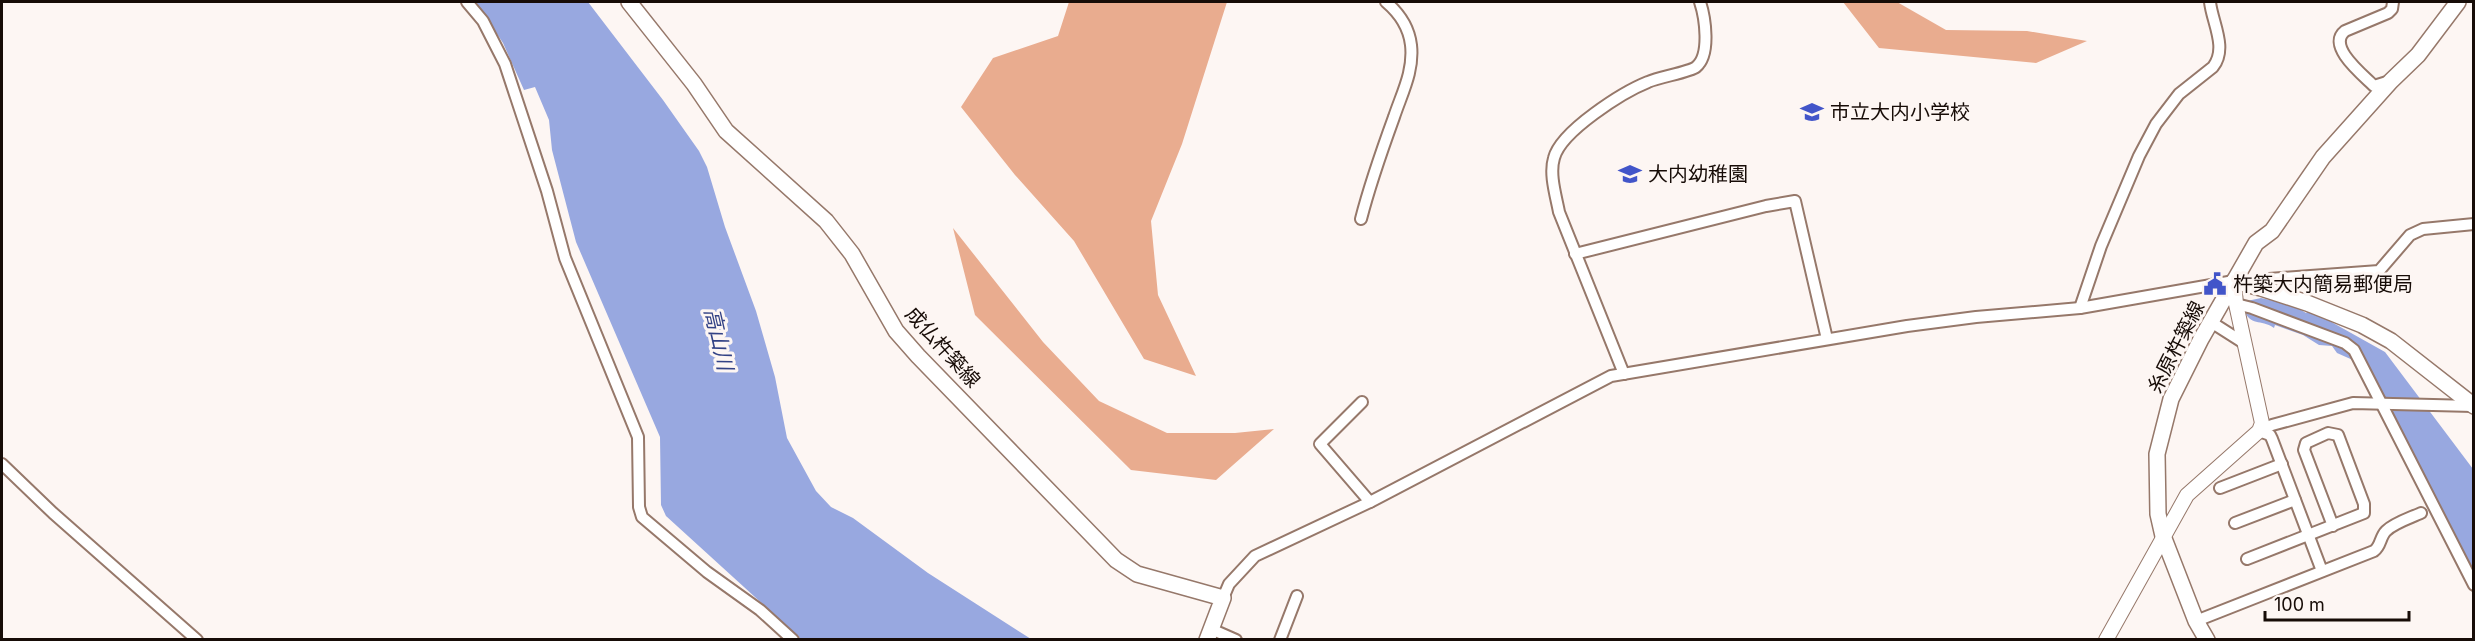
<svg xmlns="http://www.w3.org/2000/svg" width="2475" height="641" font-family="Inter,'Noto Sans JP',sans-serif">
  <rect width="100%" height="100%" fill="#fdf6f3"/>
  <g fill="#e9ac8f">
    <path d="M1069,2h158l-45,142 -31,77 7,74 38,81 -52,-17 -70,-118 -59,-66 -54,-68 32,-49 65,-22z"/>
    <path d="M1843,2h54l49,28 81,1 60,10 -51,22 -157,-15z"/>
    <path d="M953,228l90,114 56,59 68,32h68l39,-4 -58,51 -85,-10 -156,-155z"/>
  </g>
  <g fill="#98a8e0">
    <path d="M476,2h112l75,98 36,51 8,16 18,60 31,84 19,66 12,61 29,53 15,16 22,11 75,55 103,66h-230l-135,-123 -5,-11 -1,-68 -84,-195 -24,-92 -3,-30 -14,-33 -11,3 -21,-47z"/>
    <path d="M2261,298l32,7 13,8 4,-3 75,42 88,117v103l-16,-34 -7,-8 -36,-66 -21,-50 -19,-31 -19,-22 -18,-8 -5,-7 -13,-1 -16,-10 -28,-10 -1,3c-14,-10 -23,0 -31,-20l4,-3v-4z"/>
  </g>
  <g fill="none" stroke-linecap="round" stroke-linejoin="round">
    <g stroke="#96786a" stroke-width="14">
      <g id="minor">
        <path d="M467,2l16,19 22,43 42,127 18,67 73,179 1,70 3,10 65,55 53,38 33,30"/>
        <path d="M2390,81l-16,5c-11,-11 -48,-40 -29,-55l43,-18 4,-4 1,-7"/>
        <path d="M1361,219c9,-35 21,-69 33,-102 8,-24 20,-46 17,-72 -2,-17 -12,-32 -25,-43"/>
        <path d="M1575,254l191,-48 29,-5 32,138"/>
        <path d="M2261,288l8,-9 110,-8 31,-36 13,-6 51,-5"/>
        <path d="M2236,304l16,4 93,35 9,7 120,235"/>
        <path d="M2080,308l21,-62 38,-90 17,-32 23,-30 34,-27c15,-19 -1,-45 -3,-65"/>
        <path d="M2211,322l33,21"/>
        <path d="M1624,374l-65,-162c-3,-16 -10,-38 -5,-54 7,-27 69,-66 94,-76 11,-5 42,-10 48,-15 15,-12 9,-50 4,-65"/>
        <path d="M1362,402l-42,42 50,58"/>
        <path d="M2259,431l13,-6 81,-22 120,3"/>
        <path d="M2259,431l11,4 2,4 50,132"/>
        <path d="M2,464l51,49 144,127"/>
        <path d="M2220,488l62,-24"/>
        <path d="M2235,523l60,-23"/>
        <path d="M2247,559l117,-46v-9l-26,-69 -10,-2 -22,10 -2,7 29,76"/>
        <path d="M1223,598l6,-14 26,-28 115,-54 241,-126 296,-50 69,-9 104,-9 154,-27"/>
        <path d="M2196,621l178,-70c7,-5 6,-14 12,-20 8,-8 24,-13 35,-18"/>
        <path d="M1211,629l25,11"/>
        <path d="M1280,640l17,-44"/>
      </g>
    </g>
    <g stroke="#96786a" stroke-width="16">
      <path id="tertiary" d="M2106,640l81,-145 72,-64 3,-8 -26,-119 -2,-23"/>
    </g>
    <g stroke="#96786a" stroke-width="18">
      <g id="secondary">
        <path d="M629,2l65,82 32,47 100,90 26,33 44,77 22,25 198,204 21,14 86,24 -16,42"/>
        <path d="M2234,281l27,7 46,15 55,22 29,16 83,65"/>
        <path d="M2207,640l-11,-19 -33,-85 -5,-22 -1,-60 14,-55 30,-60 55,-96 16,-12 51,-74 68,-76 27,-26 40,-53"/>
      </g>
    </g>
    <use href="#minor" stroke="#fff" stroke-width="10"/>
    <use href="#tertiary" stroke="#fff" stroke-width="14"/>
    <use href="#secondary" stroke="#fff" stroke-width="15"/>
  </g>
  <defs>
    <g id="school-bare" transform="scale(1.8)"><path d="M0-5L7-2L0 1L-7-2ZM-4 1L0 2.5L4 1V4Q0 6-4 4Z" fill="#4255c9" stroke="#fdf6f3" stroke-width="2.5" paint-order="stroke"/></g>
    <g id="civic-bare" transform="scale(1.8)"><path d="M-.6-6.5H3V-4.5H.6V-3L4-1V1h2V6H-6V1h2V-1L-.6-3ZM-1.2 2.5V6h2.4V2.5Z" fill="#4255c9" stroke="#fdf6f3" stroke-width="2.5" paint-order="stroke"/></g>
  </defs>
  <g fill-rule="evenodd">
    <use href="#school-bare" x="1812" y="112"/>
    <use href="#school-bare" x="1630" y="174"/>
    <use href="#civic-bare" x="2215" y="284"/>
  </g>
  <g text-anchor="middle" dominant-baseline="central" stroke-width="6" stroke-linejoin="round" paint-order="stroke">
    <g font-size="20" fill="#170c07" stroke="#fdf6f3" text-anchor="start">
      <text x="1830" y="112">市立大内小学校</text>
      <text x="1648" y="174">大内幼稚園</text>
      <text x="2233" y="284">杵築大内簡易郵便局</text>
    </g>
    <g font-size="20" fill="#170c07" stroke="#fdf6f3">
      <text transform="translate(943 347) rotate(48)">成仏杵築線</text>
      <text transform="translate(2176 347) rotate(-63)">糸原杵築線</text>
    </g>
    <g font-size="21" font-style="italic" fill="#334285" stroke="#fdf6f3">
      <text transform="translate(719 339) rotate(77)">高山川</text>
    </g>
  </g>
  <rect width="2475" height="641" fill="none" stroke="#170c07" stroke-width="6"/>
  <path d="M2265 611v9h144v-9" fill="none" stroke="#170c07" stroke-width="3"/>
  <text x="2274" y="611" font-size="18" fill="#170c07" stroke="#fdf6f3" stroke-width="4.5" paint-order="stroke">100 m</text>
</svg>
